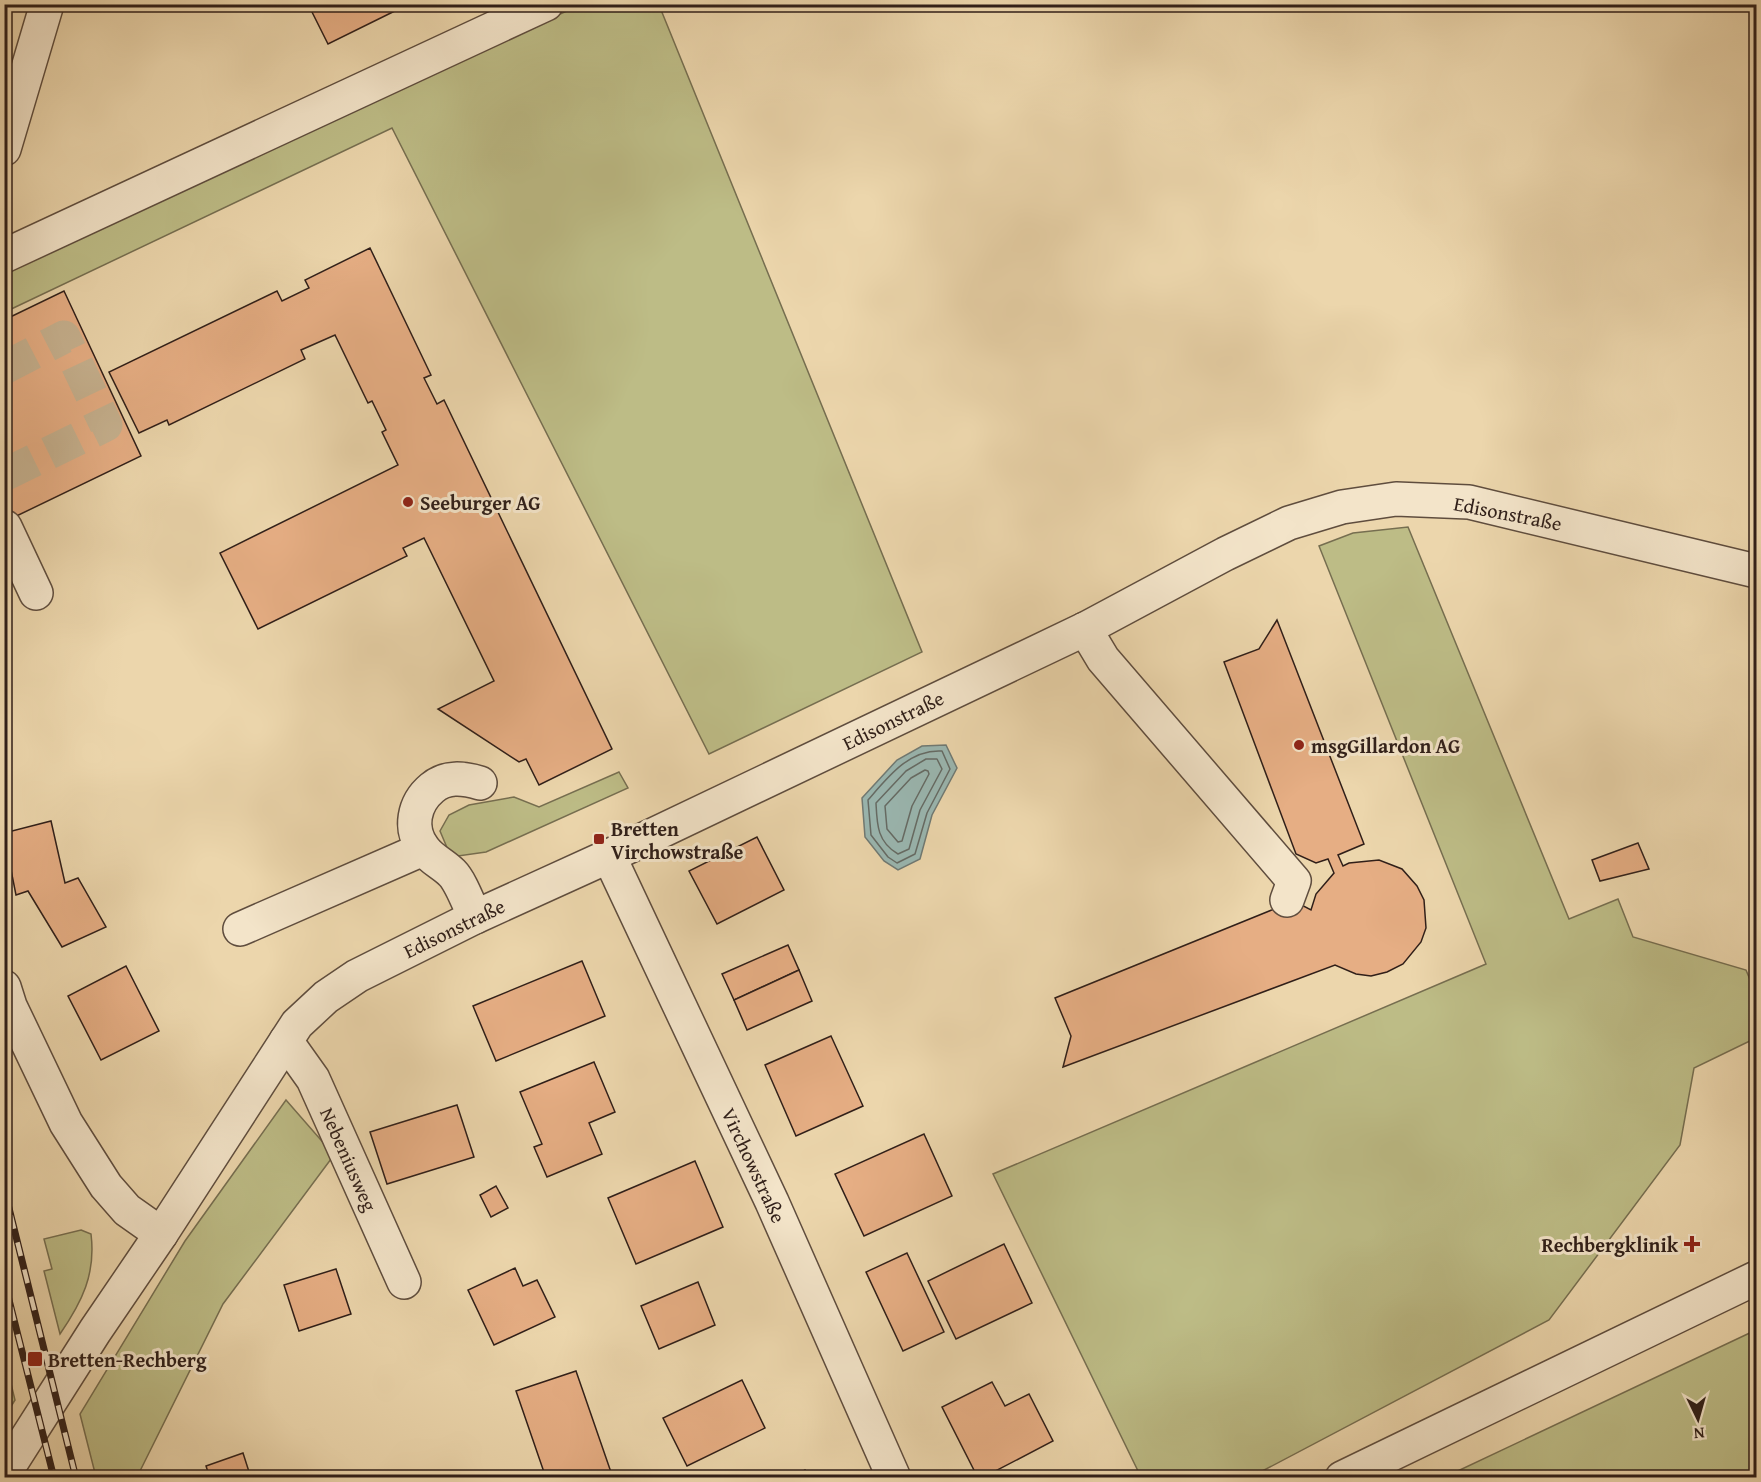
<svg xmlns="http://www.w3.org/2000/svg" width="1761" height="1482" font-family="'Gentium Book Plus',serif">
  <rect width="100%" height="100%" fill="#ecd6ac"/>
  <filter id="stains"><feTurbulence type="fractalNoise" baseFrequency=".00333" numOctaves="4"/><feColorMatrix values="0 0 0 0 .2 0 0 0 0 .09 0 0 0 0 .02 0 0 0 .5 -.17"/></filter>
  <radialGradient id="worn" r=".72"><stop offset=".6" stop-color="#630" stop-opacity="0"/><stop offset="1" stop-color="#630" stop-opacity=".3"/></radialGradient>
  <g fill="#bdbc86" stroke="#766e50" stroke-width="1.5">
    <path d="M580,5h79l263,647 -213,102 -317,-626 -387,184v-47z"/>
    <path d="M1408,527l161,392 49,-20 15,38 113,33 10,24v44l-62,30 -14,77 -131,175 -298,157h-110l-148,-303 493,-210 -167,-418 34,-13z"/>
    <path d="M619,772l9,16 -142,64 -35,5 -11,-26 9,-16 20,-10 45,-8 25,10z"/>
    <path d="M286,1100l48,55 -111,149 -86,173h-41l-16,-63 105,-173z"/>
    <path d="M81,1230l10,4c5,40 -9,68 -31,100l-16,-63 8,-2 -8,-30z"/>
    <path d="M1756,1330v147h-311z"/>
    <path d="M5,1359l10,41 -10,16h-1z"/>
  </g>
  <path fill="#9ab7b1" stroke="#707a74" stroke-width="1.5" d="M946,745l11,23 -25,47 -12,44 -22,11 -14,-9 -19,-24 -3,-39 35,-38 25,-14z"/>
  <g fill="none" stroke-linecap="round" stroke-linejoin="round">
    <g stroke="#656b65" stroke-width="1.5">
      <path d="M942,751l8,18 -23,44 -12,41 -18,9 -9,-6 -17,-22 -3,-35c20,-23 41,-51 74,-49z"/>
      <path d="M926,759h11l5,10 -22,41 -11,39 -11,5c-21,-12 -21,-30 -22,-51l30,-32z"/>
      <path d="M925,770l3,1 1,3 -17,32 -10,35 -4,1 -11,-13 -2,-23 26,-28z"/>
    </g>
  </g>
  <g fill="#e6ae84" stroke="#301f19" stroke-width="1.5">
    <path d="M308,4h101l-81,40z"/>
    <path d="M370,248l61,127 -7,3 13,26 7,-4 168,349 -73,36 -13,-26 -7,3 -81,-53 56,-28 -70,-143 -21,10 4,8 -149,73 -38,-76 178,-88 -16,-33 4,-2 -14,-29 -4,2 -33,-68 -34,15 4,9 -136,66 -2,-5 -28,13 -30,-61 168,-81 5,10 27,-13 -4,-8z"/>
    <path d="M64,291l77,165 -137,66v-202z"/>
    <path d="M1277,620l87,224 -26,11 5,11 6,-3 30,-3 23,9 15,17 7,14 2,28 -5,14 -18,22 -16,8 -16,4 -15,-2 -21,-9 -272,102 8,-31 -16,-38 239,-97 17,9 5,-16 18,-21 -6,-14 -12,4 -20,-9 -72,-192 35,-13z"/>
    <path d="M51,821l14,62 13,-5 28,49 -44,20 -34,-56 -12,4 -12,-60v-2z"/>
    <path d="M757,837l27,53 -67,34 -28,-53z"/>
    <path d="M1638,843l11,26 -49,12 -8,-21z"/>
    <path d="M788,945l11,25 -65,30 -12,-26z"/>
    <path d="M582,961l23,55 -109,45 -23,-55z"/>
    <path d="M126,966l33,65 -58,29 -33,-64z"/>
    <path d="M799,970l13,31 -65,29 -13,-30z"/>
    <path d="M831,1036l32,70 -67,30 -31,-71z"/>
    <path d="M594,1062l21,50 -26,11 13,31 -55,23 -13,-30 8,-3 -22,-52z"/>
    <path d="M457,1105l17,52 -87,27 -17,-52z"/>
    <path d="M924,1134l28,62 -88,40 -29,-62z"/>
    <path d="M695,1161l28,66 -87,37 -28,-66z"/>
    <path d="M496,1186l12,22 -17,9 -11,-22z"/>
    <path d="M1004,1244l28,59 -76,36 -28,-58z"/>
    <path d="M907,1253l37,79 -41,19 -37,-79z"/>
    <path d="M515,1268l8,18 14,-6 18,37 -61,28 -26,-55z"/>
    <path d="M336,1269l15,45 -52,17 -15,-46z"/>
    <path d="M698,1282l17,43 -56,24 -18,-43z"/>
    <path d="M576,1371l37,107h-67l-30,-87z"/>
    <path d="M742,1380l23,48 -78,38 -24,-48z"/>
    <path d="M992,1382l13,24 24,-12 24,47 -71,37h-4l-36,-71z"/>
    <path d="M243,1453l8,25h-41l-4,-12z"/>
    <path d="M805,1470l5,8h-20z"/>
  </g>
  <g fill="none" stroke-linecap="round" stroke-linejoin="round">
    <path stroke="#c6b18f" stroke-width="33" stroke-dasharray="33 16" stroke-linecap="butt" d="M4,368l60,-31 42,88 -102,50"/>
    <g stroke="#5f4d3e" stroke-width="36">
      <g id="minor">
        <path d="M4,149l43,-145"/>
        <path d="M4,256l542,-252"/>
        <path d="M5,527l31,66"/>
        <path d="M1085,629l18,30 191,222 -7,19"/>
        <path d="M609,856l163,346 122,276"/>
        <path d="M475,917c-6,-12 -14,-35 -23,-44 -9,-9 -21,-14 -28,-24 -16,-20 -10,-46 8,-61 14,-12 31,-10 48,-5"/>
        <path d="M240,929l183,-80"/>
        <path d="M4,987l6,19 56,117 40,63 21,24 34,24"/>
        <path d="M286,1041l27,38 91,203"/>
        <path d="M4,1474l91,-143 66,-97 136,-210 29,-27 31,-21 118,-59 134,-61 476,-227 140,-75 64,-31 53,-16 54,-8 73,3 287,69"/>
        <path d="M1342,1478l414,-200"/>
      </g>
    </g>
    <use href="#minor" stroke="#f3e4c9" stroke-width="33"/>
    <g stroke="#301f19" stroke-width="7">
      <g id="rail">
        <path d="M4,1188l72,290"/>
        <path d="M4,1280l50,198"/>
      </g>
    </g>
    <use href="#rail" stroke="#f3e4c9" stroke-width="4.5" stroke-dasharray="14" stroke-linecap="butt"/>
  </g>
  <g fill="#8f2418" stroke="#f3e4c9" stroke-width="2">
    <circle cx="408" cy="502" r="6"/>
    <circle cx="1299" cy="745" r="6"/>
    <rect x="593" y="833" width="12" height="12" rx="3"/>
    <path d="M1689 1235h6v6h6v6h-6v6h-6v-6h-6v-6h6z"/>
    <rect x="27" y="1351" width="16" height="16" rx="3"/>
  </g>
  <g text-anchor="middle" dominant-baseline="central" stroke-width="6" stroke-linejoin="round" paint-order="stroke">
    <g font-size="20" font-weight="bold" fill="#301f19" stroke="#f3e4c9" text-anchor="start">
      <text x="420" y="502">Seeburger AG</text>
      <text x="1311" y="745">msgGillardon AG</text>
      <text x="611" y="828">Bretten<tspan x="611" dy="23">Virchowstraße</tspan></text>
      <text x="1678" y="1244" text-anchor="end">Rechbergklinik</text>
      <text x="48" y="1359">Bretten-Rechberg</text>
    </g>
    <g font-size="20" fill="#301f19" stroke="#f3e4c9">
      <text transform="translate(1508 513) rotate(11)">Edisonstraße</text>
      <text transform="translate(893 720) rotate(-26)">Edisonstraße</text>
      <text transform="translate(454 928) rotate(-26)">Edisonstraße</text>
      <text transform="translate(349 1159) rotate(66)">Nebeniusweg</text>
      <text transform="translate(754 1165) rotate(65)">Virchowstraße</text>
    </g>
  </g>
  <rect width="1761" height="1482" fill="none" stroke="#ecd6ac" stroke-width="24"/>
  <rect x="6" y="6" width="1749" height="1470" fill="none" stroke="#301f19" stroke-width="3"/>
  <rect x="12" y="12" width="1737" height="1458" fill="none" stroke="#301f19" stroke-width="1.5"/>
  <g transform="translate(1698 1419) rotate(175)" stroke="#f3e4c9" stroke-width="4.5" paint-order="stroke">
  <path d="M0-4.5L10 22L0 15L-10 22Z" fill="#301f19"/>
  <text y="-9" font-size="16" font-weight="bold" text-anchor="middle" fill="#301f19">N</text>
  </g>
  <rect width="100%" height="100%" filter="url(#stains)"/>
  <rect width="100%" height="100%" fill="url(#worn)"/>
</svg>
